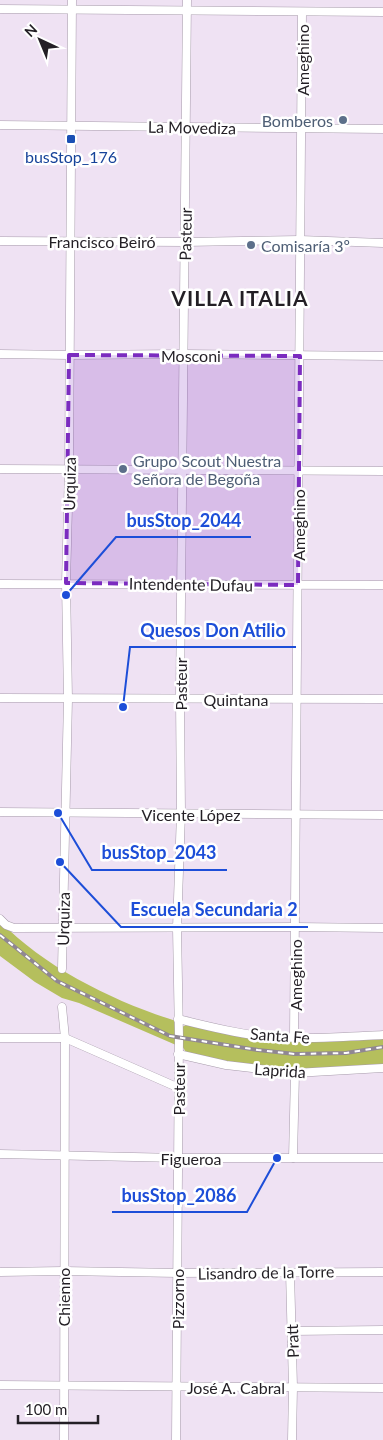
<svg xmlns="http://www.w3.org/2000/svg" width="383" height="1440" font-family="Lato,sans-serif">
  <rect width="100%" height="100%" fill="#efe2f3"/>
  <g fill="#b5bf5d">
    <path d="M0,921c45,47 115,81 176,100v24l-97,-42 -17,-5 -27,-16 -35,-26z"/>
    <path d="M188,1024l70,14 125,-2v29l-81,6 -75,-8 -40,-9 -6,-10 1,-17z"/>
  </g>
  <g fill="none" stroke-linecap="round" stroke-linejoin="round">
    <g stroke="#a79bab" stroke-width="9">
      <g id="minor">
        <path d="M0,9l383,3"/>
        <path d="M0,125l383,4"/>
        <path d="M0,241l185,1 115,-2 83,3"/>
        <path d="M0,354l69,1 115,-1 199,2"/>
        <path d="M0,469l383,2"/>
        <path d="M0,584l383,1"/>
        <path d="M0,698l383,1"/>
        <path d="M0,812l383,3"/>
        <path d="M0,919l6,6 8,3 281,-1 88,1"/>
        <path d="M62,969l6,-270 -2,-116 3,-114 3,-469"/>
        <path d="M62,1007l3,31 -1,402"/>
        <path d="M178,1019c28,7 55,14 83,17 40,4 81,1 122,-1"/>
        <path d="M294,1037l8,-1025"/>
        <path d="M0,1038h65l114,50"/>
        <path d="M178,1054l48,11 69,8 88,-5"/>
        <path d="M0,1154l178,4h205"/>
        <path d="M293,1158l2,-85"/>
        <path d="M0,1272l63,-1 115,2 205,-1"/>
        <path d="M290,1272l3,115 -1,53"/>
        <path d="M291,1331l92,-1"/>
        <path d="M0,1385l383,3"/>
        <path d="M176,1440l3,-403 -2,-109 4,-115 -1,-114 7,-699"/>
      </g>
    </g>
    <use href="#minor" stroke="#fff" stroke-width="8"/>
    <g stroke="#908793" stroke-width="4">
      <path id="rail" d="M0,935l57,46 113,55 88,14 37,4 51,-1 37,-6"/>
    </g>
    <use href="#rail" stroke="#fff" stroke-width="2" stroke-dasharray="5.5" stroke-linecap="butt"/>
  </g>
  <path fill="#7b2cbf" fill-opacity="0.2" stroke="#7b2cbf" stroke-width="4" stroke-dasharray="10 6" stroke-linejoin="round" d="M69,355l231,1 -2,229 -232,-2z"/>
  <g fill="#5c6f8a" stroke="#fff" stroke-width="2">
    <circle cx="343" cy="120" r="5"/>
    <circle cx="251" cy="245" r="5"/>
    <circle cx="123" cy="469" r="5"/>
  </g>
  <rect fill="#1a4fb4" stroke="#fff" stroke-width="2" x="66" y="134" width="10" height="10" rx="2.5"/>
  <g text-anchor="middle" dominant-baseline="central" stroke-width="5" stroke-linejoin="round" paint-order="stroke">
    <g font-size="16" fill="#231f25" stroke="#fff">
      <text transform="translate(302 60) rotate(-90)">Ameghino</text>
      <text transform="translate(192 127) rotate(1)">La Movediza</text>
      <text transform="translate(185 234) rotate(-89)">Pasteur</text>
      <text x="102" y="241">Francisco Beiró</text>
      <text x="191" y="355">Mosconi</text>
      <text transform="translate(69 484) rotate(-89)">Urquiza</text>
      <text transform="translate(298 525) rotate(-90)">Ameghino</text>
      <text transform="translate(191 584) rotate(1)">Intendente Dufau</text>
      <text transform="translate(180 684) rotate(-90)">Pasteur</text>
      <text x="236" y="699">Quintana</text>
      <text x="191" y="814">Vicente López</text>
      <text transform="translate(63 919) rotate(-89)">Urquiza</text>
      <text transform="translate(295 975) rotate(-90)">Ameghino</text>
      <text transform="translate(280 1035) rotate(4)">Santa Fe</text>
      <text transform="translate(280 1070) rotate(4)">Laprida</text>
      <text transform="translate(178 1089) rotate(-90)">Pasteur</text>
      <text x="191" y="1158">Figueroa</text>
      <text transform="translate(266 1272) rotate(-1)">Lisandro de la Torre</text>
      <text transform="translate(63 1297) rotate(-90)">Chienno</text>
      <text transform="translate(177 1299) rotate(-90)">Pizzorno</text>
      <text transform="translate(292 1341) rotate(-92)">Pratt</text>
      <text x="236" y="1387">José A. Cabral</text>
    </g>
    <g font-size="16" fill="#4e5e75" stroke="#fff" text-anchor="start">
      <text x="333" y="120" text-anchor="end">Bomberos</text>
      <text x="261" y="245">Comisaría 3º</text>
      <text x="133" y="460">Grupo Scout Nuestra<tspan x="133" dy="18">Señora de Begoña</tspan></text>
    </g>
    <g font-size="16" fill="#164399" stroke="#fff">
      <text x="71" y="156">busStop_176</text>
    </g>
    <g font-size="21" font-weight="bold" letter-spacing="1" fill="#231f25" stroke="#fff">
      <text x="240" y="297">VILLA ITALIA</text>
    </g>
  </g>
  <path fill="none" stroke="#1d4ed8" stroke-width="2" d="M66 595L116 537H251M123 707L130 647H296M58 813L92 870H227M60 862L121 927H308M277 1158L247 1212H112"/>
  <g fill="#1d4ed8" stroke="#fff" stroke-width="2">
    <circle cx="66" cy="595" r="5"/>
    <circle cx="123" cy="707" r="5"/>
    <circle cx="58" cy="813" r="5"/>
    <circle cx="60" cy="862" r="5"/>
    <circle cx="277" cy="1158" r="5"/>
  </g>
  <g font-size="18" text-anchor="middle" font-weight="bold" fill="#1d4ed8" stroke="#fff" stroke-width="5" stroke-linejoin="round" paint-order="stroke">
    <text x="184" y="527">busStop_2044</text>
    <text x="213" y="637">Quesos Don Atilio</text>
    <text x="159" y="859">busStop_2043</text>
    <text x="214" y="916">Escuela Secundaria 2</text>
    <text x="179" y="1202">busStop_2086</text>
  </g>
  <g transform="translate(40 40) rotate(316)" stroke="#ffffff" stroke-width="4" paint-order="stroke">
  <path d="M0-4L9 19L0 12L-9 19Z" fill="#231f25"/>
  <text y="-8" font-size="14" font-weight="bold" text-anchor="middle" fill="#231f25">N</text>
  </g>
  <path d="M18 1415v8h80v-8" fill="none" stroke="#231f25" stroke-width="2.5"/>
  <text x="25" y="1415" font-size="15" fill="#231f25" stroke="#ffffff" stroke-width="4" paint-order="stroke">100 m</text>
</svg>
